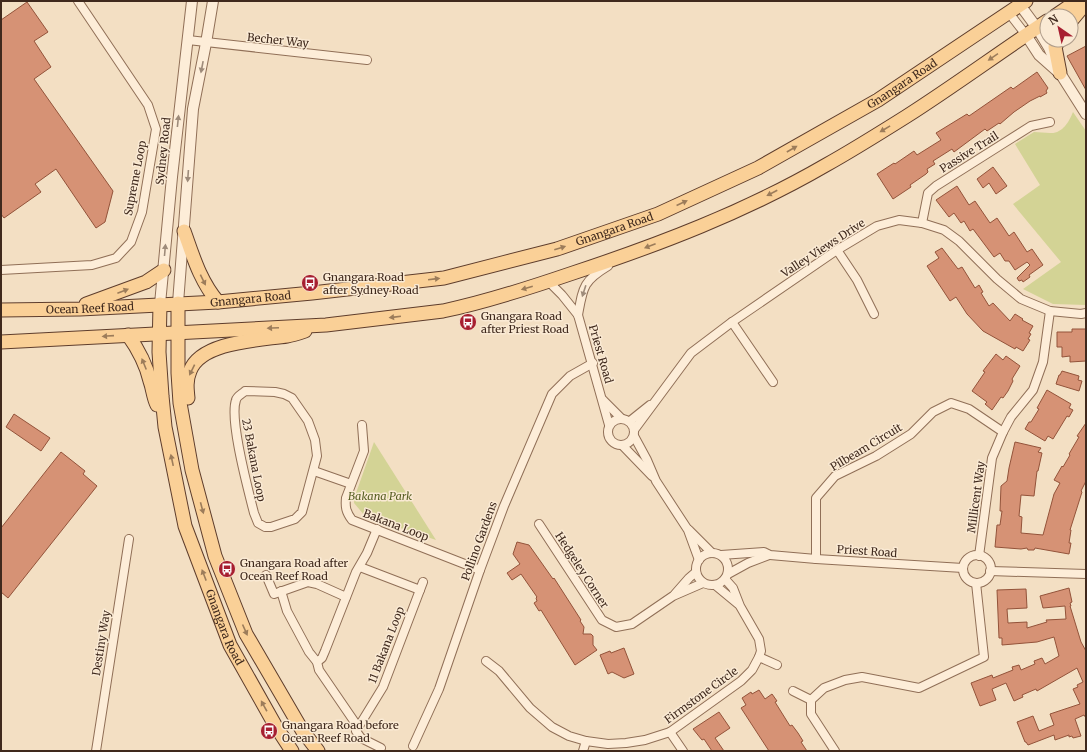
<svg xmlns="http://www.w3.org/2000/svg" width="1087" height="752" font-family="Merriweather,serif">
  <rect width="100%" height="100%" fill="#f3dfc3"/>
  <g fill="#d3d395">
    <path d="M1073,112l13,19v174l-33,-1 -30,-15 38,-27 -48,-58 27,-19 -25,-41 19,-12c5,0 11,1 16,1 12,1 19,-11 23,-21z"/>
    <path d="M374,442l62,98 -71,-24 -11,-13 1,-7z"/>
  </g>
  <g fill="#d69275" stroke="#93533a">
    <path d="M27,2l21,30 -14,9 17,26 -17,12 79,112 -8,31 -9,6 -40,-59 -21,15 6,8 -37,26 -3,-4v-194z"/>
    <path d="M1086,46v44l-19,-34z"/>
    <path d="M1037,72l11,16 -2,3 1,2 -7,4v-1l-10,5 -16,11 -14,12 -1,-1 -12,8 -2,-2 -31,23 -2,-3 -19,12 2,3 -8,5 1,3 -2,2 -16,11 1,2 -18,12 -16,-25 17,-11 1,1 19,-13 3,4 24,-15 -5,-7 31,-19 2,2 42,-29 2,2z"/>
    <path d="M993,167l14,19 -11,8 -7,-11 -6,5 -6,-9z"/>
    <path d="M957,186l12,19 6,-4 15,22 7,-5 12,18 5,-4 13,20 5,-3 11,16 -14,10 1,2 -7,5 -1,-2 -3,1 -2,-3 13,-13 -3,-3 -12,8 -6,-9h-4l-5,-8 -6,4 -21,-28 -3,2 -6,-10 -3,2 -7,-10 -5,4 -13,-17z"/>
    <path d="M942,248l16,21 4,-2 13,21 4,-3 4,7 -2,1 8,13 4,-3 17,18 5,-7 8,5 -1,1 11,6 -4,7 2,1 -3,5 2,1 -7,11 -7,-4 -1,2 -32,-18 -16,-17 -11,-17 -6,4 -23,-35 12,-8 -4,-6z"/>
    <path d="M1072,329h14v32l-16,1v-6l-8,1v-10h-5v-15h15z"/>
    <path d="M996,354l7,6 3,-4 14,10 -8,13 1,2 -5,10 -5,7 -2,-1 -9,13 -7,-6 2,-2 -15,-11 13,-19 -2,-1z"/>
    <path d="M1062,371l17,5 -1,4 4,1 -3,10 -23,-7 3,-9h1z"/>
    <path d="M1047,390l24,14 -2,4 4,2 -4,7 -2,-1 -14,23 -5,-3 -3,5 -20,-12 4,-7h2l8,-13 -2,-1z"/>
    <path d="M14,414l36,24 -9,13 -35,-24z"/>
    <path d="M1086,423v58l-5,10 1,1 -12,38h1l-2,13h2l-2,11 -34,-6 -1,2h-6l-1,-2 -6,1 -26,-2 2,-22h3l2,-14h-2l1,-25 6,-5 2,-13 6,-26 26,6 -3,4 4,1 -4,18h-1l-3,25 -13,-1 -2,21 3,1 -1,16 22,2 11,-41 6,-11 -6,-3 8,-14 1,1 7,-12 -1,-1 10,-17 -2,-1z"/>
    <path d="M61,452l24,19 -2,3 14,12 -89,112 -7,-6v-64z"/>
    <path d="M517,542l12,3 24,34 1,-1 27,42 -1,1 4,6 -1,7h8l2,2v9l4,5 -22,15 -34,-55 -2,1 -5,-8 3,-2 -1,-3 1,-1 -16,-23 -9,6 -5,-7 13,-9 -7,-10z"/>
    <path d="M1069,588l3,14 -2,1 1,3h-1l11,36 5,9v67l-2,-3 -9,4 6,17 -8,2 -1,-2 -3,1v-2l-14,5 -1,-5 -26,10 -2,-3h-1l-8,-20 16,-6 6,15 15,-6 -4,-11 30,-10 -7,-15 5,-2 -1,-2 6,-3 -6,-14 -40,23 -1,-2 -14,6 1,2 -9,4 -8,-18 -14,6 4,11 -16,6 -9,-23 21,-8 1,3 20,-8 -1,-3 7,-2 2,5 14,-6 -1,-3 8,-3 3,6 14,-8 -5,-19 -17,5 -35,3v-7h-3l-2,-48 29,-1 1,19 -20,1 1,14 19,-1v6l20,-6 -1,-2 20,-1 -1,-13 -22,2 -3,-12z"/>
    <path d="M624,648l10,26 -10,4 -12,-6 -4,2 -8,-19 10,-4 1,2z"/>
    <path d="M759,690l6,9 7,-5 5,7 -2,1 15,24 2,-1 6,8 5,8 -2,1 6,9h-38l-28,-43 5,-3 -4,-7 9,-6 1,2z"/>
    <path d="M719,712l11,16 -15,10 9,13h-12l-8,-12 -2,1 -9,-11z"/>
  </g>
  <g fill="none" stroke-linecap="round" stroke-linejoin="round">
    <g stroke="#906f57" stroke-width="10">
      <g id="minor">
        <path d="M1009,13l17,22"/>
        <path d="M188,40l179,20"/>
        <path d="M922,223l6,-30 8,-7 95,-60 19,-4"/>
        <path d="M837,250l20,30 17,34"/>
        <path d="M1,270l91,-5 24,-7 15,-16 11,-30 14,-83 -8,-24 -70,-104"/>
        <path d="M548,281l14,14 16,20 31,110"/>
        <path d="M578,315c5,-28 5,-34 30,-49"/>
        <path d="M732,322l41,60"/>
        <path d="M245,391l30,1 9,2 8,4 16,23 7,19 2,16 -15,56 -7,7 -24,8h-6l-7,-4 -4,-10c-6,-24 -25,-93 -18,-113 1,-4 6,-6 9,-9z"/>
        <path d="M603,400l19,19"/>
        <circle cx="621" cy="432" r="13"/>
        <path d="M630,421l20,-16"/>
        <path d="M362,425l2,26 -18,47c-1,9 0,14 6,22l128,50"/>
        <path d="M634,430l57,-77 41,-31 105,-72 40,-24 22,-6 23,3 22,7 15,11 38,38 24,20 29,12 31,3 5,-1"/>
        <path d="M634,436l13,24 9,21 32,49 11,30"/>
        <path d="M623,446l29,30"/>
        <path d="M314,471l37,13"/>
        <path d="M539,524l63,96 14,7 16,-3 41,-28 30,-13"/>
        <path d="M689,530l23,23"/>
        <circle cx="712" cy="569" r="16"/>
        <path d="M721,555l43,-3 6,3 46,4 147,9"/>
        <circle cx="977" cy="569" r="14"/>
        <path d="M979,556l13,-98 11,-26 8,-15 22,-27 10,-28 7,-51"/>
        <path d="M816,559v-61l19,-22 41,-20 35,-22 22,-22 18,-9 18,6 34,23"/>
        <path d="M360,567l60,23"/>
        <path d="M990,571l96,3"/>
        <path d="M728,574l20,-11 21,-8"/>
        <path d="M266,575l8,19 34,-12 9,2 29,13"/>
        <path d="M715,585l23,19"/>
        <path d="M281,591l6,20 22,41 8,10 2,8 39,57"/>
        <path d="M675,594l14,-16 7,-6"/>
        <path d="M759,657l18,8"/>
        <path d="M486,661l13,10 31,37 22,19 17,9 17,5 22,3 18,-1 19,-3 25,-8 71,-51 11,-11 7,-13 2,-6 -2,-12 -19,-33 -7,-18 -8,-9"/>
        <path d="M317,662l5,-4 3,-7 31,-79 11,-19 10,-24"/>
        <path d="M793,691l18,9"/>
        <path d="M670,732l13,19"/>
        <path d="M413,746l26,-57 41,-119 24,-64 48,-112 18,-18 23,-13"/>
        <path d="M381,748l-20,-10 -5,-7 27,-44 40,-105"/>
        <path d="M96,751l33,-212"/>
        <path d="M583,751l3,-10"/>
        <path d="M835,751l-24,-37v-14l13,-12 21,-8 17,-3 57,11 65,-31 -8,-74"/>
      </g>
    </g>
    <g stroke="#906f57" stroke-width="12">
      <g id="tertiary">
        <path d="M1020,5l17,23 12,20 11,25 26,41"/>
        <path d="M1026,35l13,20 18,16"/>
        <path d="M178,303l15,-194 13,-66 7,-42"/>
        <path d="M160,304l12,-127 20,-176"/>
      </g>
    </g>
    <g stroke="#5e3d2c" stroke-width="15">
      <g id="primary">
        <path d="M1055,16l22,-15"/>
        <path d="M1071,21l15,-18"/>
        <path d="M1059,40l-4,7 5,26"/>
        <path d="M184,231c9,25 16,50 34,71"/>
        <path d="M178,303v70l2,30 12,67 23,86 31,78 56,96 16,21"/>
        <path d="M86,304l60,-22 18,-12"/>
        <path id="s1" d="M160,304l-1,48 3,44 3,31 20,99 45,119 45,80 17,26"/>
        <path id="s2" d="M1,310l79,-1 138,-7 94,-9 132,-15 113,-29 101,-35 100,-46 120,-68 148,-99"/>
        <path d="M128,335c10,14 18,29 22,46 3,8 3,16 7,24"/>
        <path d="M1,342l325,-17 117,-14c43,-9 86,-23 127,-37 88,-29 175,-62 256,-109 27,-15 54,-32 81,-49 47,-30 93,-64 140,-95"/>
        <path d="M188,398c-1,-9 -2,-18 2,-27 11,-30 71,-31 97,-35 6,-1 12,-3 18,-5"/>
      </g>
    </g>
    <use href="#minor" stroke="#fdedd8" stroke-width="8"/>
    <use href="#tertiary" stroke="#fdedd8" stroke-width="10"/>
    <use href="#primary" stroke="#fad097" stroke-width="13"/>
  </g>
  <defs><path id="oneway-solid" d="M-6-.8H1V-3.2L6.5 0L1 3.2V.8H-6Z"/></defs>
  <g fill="#9c7c5a">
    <use href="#oneway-solid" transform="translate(993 57) rotate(146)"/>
    <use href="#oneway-solid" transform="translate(885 129) rotate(149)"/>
    <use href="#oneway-solid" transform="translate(792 149) rotate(-30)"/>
    <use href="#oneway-solid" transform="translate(772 193) rotate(152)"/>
    <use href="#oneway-solid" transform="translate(682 203) rotate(-25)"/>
    <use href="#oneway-solid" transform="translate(650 246) rotate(159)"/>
    <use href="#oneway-solid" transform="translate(560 248) rotate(-18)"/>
    <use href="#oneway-solid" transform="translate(434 279) rotate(-7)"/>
    <use href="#oneway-solid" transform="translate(203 280) rotate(64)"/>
    <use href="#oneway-solid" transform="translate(527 288) rotate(164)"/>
    <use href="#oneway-solid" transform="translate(123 291) rotate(-21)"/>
    <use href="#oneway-solid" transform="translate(395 317) rotate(173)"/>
    <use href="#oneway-solid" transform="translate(273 328) rotate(177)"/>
    <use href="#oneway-solid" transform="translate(108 336) rotate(176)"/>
    <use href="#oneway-solid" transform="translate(144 364) rotate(-112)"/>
    <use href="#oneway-solid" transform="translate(192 370) rotate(116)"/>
    <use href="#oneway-solid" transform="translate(172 460) rotate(-102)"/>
    <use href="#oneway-solid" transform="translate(202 508) rotate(75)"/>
    <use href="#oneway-solid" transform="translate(204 575) rotate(-111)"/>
    <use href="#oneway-solid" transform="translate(245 630) rotate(66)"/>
    <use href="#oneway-solid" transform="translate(264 706) rotate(-119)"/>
  </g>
  <g fill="#9e8b7a">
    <use href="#oneway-solid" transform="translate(202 67) rotate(101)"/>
    <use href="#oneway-solid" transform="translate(178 121) rotate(-84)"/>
    <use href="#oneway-solid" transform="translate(188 176) rotate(94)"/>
    <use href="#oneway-solid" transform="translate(165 250) rotate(-85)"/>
    <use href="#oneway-solid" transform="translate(584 291) rotate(108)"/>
  </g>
  <defs>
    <g id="bus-disc" transform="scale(0.9)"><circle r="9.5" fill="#a71f30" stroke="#faead4"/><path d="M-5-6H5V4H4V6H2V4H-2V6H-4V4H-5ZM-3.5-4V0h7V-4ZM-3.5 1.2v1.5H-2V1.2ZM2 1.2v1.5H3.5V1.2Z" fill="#fff"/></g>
  </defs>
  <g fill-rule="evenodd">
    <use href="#bus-disc" x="310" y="283"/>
    <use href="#bus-disc" x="468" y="322"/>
    <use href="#bus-disc" x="227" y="569"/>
    <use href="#bus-disc" x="269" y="731"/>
  </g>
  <g text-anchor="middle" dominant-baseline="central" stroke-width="3" stroke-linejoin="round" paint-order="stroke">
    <g font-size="11" fill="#3f291d" stroke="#faead4">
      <text transform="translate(278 40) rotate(6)">Becher Way</text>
      <text stroke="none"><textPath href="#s2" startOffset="945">Gnangara Road</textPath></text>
      <text transform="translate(163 151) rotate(-84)">Sydney Road</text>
      <text transform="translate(969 152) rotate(-32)">Passive Trail</text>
      <text transform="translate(135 178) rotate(-79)">Supreme Loop</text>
      <text stroke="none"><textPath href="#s2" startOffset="622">Gnangara Road</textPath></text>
      <text transform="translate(823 248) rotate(-33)">Valley Views Drive</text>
      <text stroke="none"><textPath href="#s2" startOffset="250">Gnangara Road</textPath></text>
      <text stroke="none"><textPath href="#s2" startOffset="89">Ocean Reef Road</textPath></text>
      <text transform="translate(601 354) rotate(74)">Priest Road</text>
      <text transform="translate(866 447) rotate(-31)">Pilbeam Circuit</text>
      <text transform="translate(254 460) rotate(79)">23 Bakana Loop</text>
      <text transform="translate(976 497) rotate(-82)">Millicent Way</text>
      <text transform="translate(396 525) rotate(21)">Bakana Loop</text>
      <text transform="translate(479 541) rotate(-70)">Pollino Gardens</text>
      <text transform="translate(867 551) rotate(4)">Priest Road</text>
      <text transform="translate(582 570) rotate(57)">Hedgeley Corner</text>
      <text stroke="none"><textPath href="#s1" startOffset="333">Gnangara Road</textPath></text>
      <text transform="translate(101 643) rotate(-81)">Destiny Way</text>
      <text transform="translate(386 645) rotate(-69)">11 Bakana Loop</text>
      <text transform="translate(701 695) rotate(-36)">Firmstone Circle</text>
    </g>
    <g font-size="11" fill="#3f291d" stroke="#faead4" text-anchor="start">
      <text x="323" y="277">Gnangara Road<tspan x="323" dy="13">after Sydney Road</tspan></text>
      <text x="481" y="316">Gnangara Road<tspan x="481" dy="13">after Priest Road</tspan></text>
      <text x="240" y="563">Gnangara Road after<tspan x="240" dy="13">Ocean Reef Road</tspan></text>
      <text x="282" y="725">Gnangara Road before<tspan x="282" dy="13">Ocean Reef Road</tspan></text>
    </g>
    <g font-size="11" font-style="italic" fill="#555d21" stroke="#faead4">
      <text x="380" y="496">Bakana Park</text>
    </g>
  </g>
  <rect width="1087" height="752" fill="none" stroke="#3f291d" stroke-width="4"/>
  <g transform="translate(1059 28) rotate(326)"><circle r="19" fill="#faead4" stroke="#af9d8b"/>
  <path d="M0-3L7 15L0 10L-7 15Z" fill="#a71f30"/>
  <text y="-6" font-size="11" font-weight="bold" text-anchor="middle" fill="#3f291d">N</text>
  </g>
</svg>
